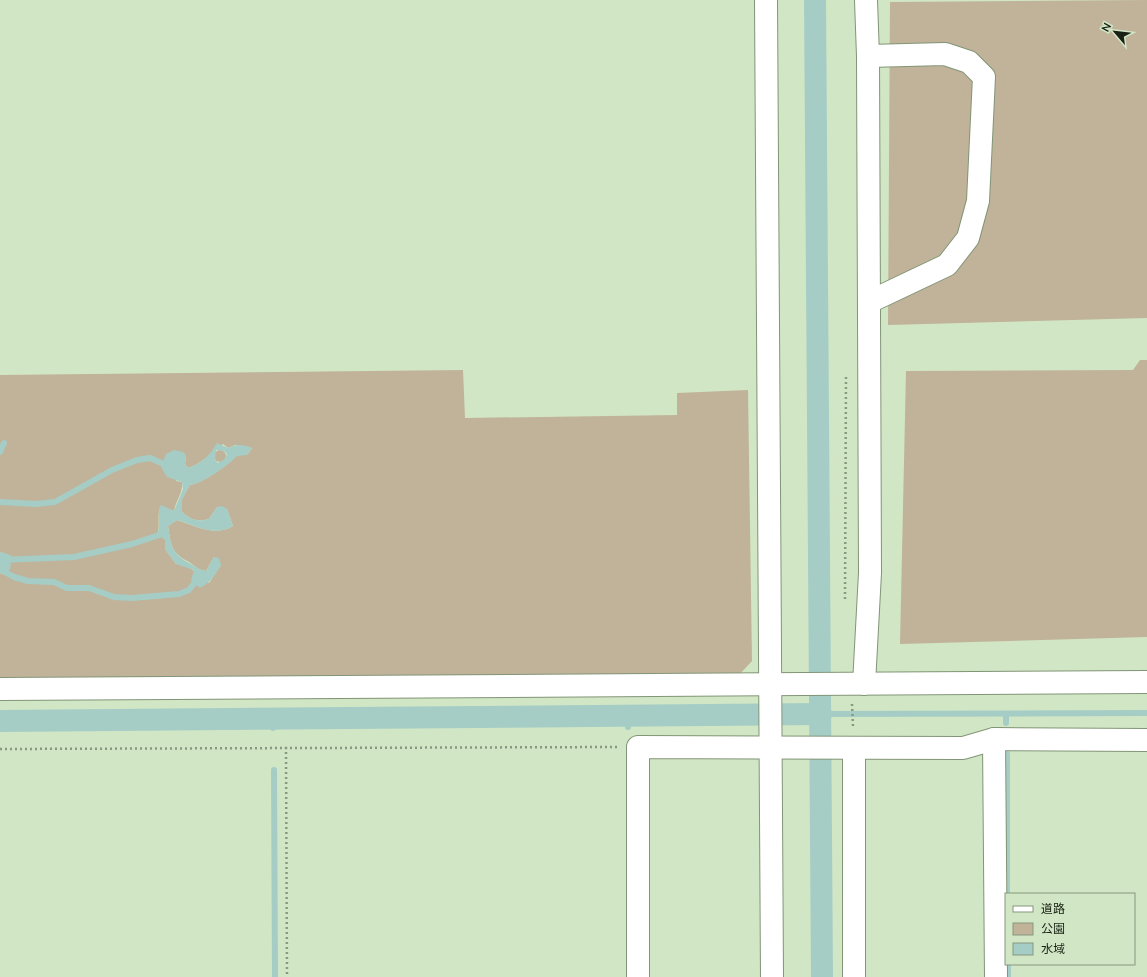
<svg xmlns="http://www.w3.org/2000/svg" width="1147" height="977" font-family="'Nunito Sans','Noto Sans JP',sans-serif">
  <rect width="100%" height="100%" fill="#d1e6c5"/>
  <g fill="#c0b399" fill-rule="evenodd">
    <path d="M1147,0v318l-259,7 2,-323z"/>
    <path d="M1140,360h7v277l-247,7 6,-273 227,-1z"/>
    <path d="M463,370l2,48 212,-3v-22l71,-3 4,271 -15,16 -737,4v-108l5,2 -3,-23 -2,1v-178zM223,444l5,4 7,-3 17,3 -5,7h-10c-8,10 -36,29 -47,30l-8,14v13c9,8 15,10 27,7l8,-12 10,2 6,17c-18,11 -37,0 -56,-6l-9,6c3,19 3,27 21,36 6,4 9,8 17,9l8,-14 7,8 -12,18 -20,-16 -13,-3 -11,-15 1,-9 -9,-6c4,-9 -1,-20 4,-28l13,5c2,-11 9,-18 8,-29l-6,-1 10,-26 -1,9 3,4c15,-5 23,-15 35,-24z"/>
    <circle cx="220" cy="456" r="6"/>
  </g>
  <g fill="#a5cdc6" fill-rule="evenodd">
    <path d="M217,443l11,5c9,-4 15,-4 24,0l-5,7 -10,1c-8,9 -36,28 -47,29l-8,14v13c9,8 15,10 27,7l8,-12 5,-1 5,3 6,17c-18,11 -37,0 -55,-6l-10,6c3,19 3,27 21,37 6,3 9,7 17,8l8,-14 5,1 2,7c-6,10 -10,17 -21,23l-9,-7 3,-11 -18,-6 -11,-15v-9l-8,-6c5,-9 -1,-20 4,-29l13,6 9,-22 -1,-7 -15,-5 -6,-10 5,-13 8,-4 9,2 3,3 -1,9 3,4c15,-5 21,-12 29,-25zM216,450l8,1 3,3 -2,5 -7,4 -3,-3z"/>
    <path d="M2,552l10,4 -2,13 -5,6 -5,-2v-20z"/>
  </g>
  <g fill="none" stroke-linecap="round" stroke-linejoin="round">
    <g stroke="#a5cdc6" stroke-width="6">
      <path d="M0,452l4,-9"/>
      <path d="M0,502l36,2 19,-2 57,-32 25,-10 13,-2 16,7"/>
      <path d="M0,560l74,-3 58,-13 33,-11"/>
      <path d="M0,569l14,8 14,4 26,1 13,6h22l25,9 18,1 47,-4 10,-4 10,-13"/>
      <path d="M821,714l326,-1"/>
      <path d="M1006,714v9"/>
      <path d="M627,715l1,12"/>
      <path d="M273,728v-10"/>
      <path d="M1007,754v140"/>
      <path d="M274,770l1,207"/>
      <path d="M1008,964v13"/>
    </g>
    <g stroke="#a5cdc6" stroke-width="22">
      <path d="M815,0l7,977"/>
      <path d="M0,721l821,-7"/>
    </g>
    <g stroke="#829577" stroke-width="24">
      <g id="minor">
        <path d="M766,0l6,977"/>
        <path d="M868,56l77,-2 24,8 15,15 -6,124 -10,37 -21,27 -78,37"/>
        <path d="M864,684l6,-111 -2,-517 -2,-56"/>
        <path d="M0,689l1147,-7"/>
        <path d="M994,739l2,238"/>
        <path d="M854,748v229"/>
        <path d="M638,977v-230l325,1 31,-9 153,1"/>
      </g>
    </g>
    <g stroke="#899980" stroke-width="2.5" stroke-dasharray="2 3" stroke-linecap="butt">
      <path d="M845,599l1,-225"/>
      <path d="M852,704l1,23"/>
      <path d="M286,747l1,230"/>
      <path d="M0,749l617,-2"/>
    </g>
    <use href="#minor" stroke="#fff" stroke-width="22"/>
  </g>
  <rect x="1005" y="893" width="130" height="72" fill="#d1e6c5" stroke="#87977f"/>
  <rect x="1013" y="906" width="20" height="6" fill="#ffffff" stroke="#87977f"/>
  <text x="1041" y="913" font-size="12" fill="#192115">道路</text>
  <rect x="1013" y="923" width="20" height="12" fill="#c0b399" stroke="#87977f"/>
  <text x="1041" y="933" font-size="12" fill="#192115">公園</text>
  <rect x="1013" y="943" width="20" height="12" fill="#a5cdc6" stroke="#87977f"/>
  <text x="1041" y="953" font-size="12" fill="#192115">水域</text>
  <g transform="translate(1115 32) rotate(298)" stroke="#d1e6c5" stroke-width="3" paint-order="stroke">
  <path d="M0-3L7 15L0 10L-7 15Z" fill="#192115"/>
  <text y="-6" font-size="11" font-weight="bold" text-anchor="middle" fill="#192115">N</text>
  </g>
</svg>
